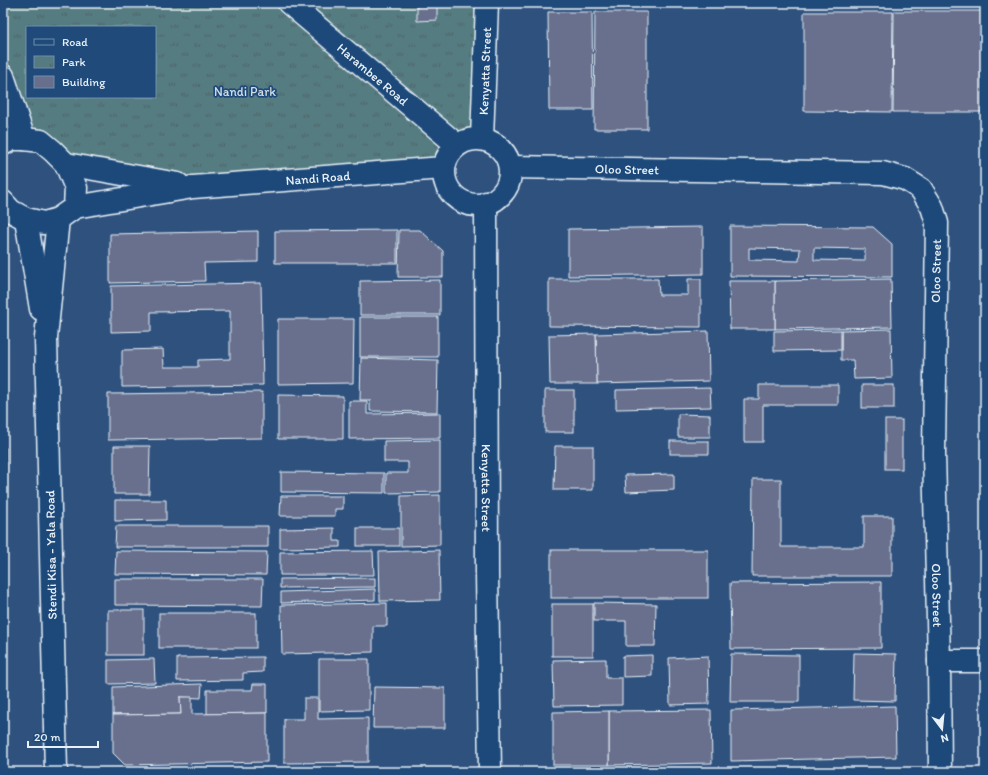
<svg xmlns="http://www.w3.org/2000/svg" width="988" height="775" font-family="Itim,sans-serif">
  <defs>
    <pattern id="park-tufts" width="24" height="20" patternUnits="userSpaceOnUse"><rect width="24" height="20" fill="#557b81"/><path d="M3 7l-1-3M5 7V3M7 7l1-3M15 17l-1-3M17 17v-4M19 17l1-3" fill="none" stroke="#4e6468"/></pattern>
  </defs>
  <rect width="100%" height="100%" fill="#2e517e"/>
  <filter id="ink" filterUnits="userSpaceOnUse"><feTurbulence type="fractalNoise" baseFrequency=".025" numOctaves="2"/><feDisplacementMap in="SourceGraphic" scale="8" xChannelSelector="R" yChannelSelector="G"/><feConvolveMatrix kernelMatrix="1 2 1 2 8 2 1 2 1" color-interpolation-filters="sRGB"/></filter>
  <g filter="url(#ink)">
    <path fill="url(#park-tufts)" stroke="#9eb6bc" fill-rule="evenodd" d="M3,3h481l-6,130 -15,4 -13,8 -11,21 -248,16 -124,-22 -44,-25 -20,-62zM27,27h128v70h-128z"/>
    <g fill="#686f8d" stroke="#e8f1f8" fill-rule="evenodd">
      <path d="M417,3h20v17l-20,1z"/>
      <path d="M894,11h91v101h-92z"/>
      <path d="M548,12h44l1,98h-44z"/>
      <path d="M595,12h52v117h-53z"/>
      <path d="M804,12h89l-1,100 -88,-1z"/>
      <path d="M730,226l143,1 19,17v33l-162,-1zM749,248l51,1 -1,12 -50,-1zM814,248l51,1v12l-51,-1z"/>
      <path d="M703,227v47l-135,2v-47z"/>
      <path d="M397,230v33h-122v-32z"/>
      <path d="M399,230h21l23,21v26h-45z"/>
      <path d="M258,231v31l-54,1 1,18 -95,2v-49z"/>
      <path d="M549,279h109l1,16h29v-16h13v48l-152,-1z"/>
      <path d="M891,279l1,48 -117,2v-48z"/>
      <path d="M440,280v35h-80v-34z"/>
      <path d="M729,281h46v48h-45z"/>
      <path d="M261,283l2,102 -141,2v-37l41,-1 1,18h34v-7l32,-1v-48l-79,1v19l-40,1v-46z"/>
      <rect x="360" y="317" width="78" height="40"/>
      <path d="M278,319h76l-1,64 -75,1z"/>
      <path d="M891,329l1,49 -38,1 -1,-19h-12v-30z"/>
      <path d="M841,330v20l-67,1v-20z"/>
      <path d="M708,331l1,50 -112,3 -1,-50z"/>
      <path d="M596,334l1,50h-47l-1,-49z"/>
      <path d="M361,358l77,2 -1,52 -67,-1v-11h-10z"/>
      <path d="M759,385h79v20h-75v37h-19v-43h15z"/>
      <rect x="862" y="385" width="32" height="23"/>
      <path d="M710,388l1,19 -95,2v-19z"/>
      <rect x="545" y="390" width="29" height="42"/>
      <path d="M262,392v46l-154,2v-46z"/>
      <path d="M278,395l65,1v43h-65z"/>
      <path d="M349,401h18v13l73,-1v25l-91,1z"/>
      <path d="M678,414l32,1v22h-32z"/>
      <rect x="885" y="420" width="17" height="49"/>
      <path d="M440,440v52l-54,1v-20h22v-11h-24v-21z"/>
      <rect x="670" y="441" width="39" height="13"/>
      <path d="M114,446h36l-1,48h-35z"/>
      <path d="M555,446h38v44h-39z"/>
      <rect x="3" y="448" width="3" height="50"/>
      <path d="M281,472l103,1v20l-103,-1z"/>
      <path d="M674,474v16l-48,2 -1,-17z"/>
      <path d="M753,479h28v68h83v-31h28v60h-140z"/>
      <path d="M440,495v50l-39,1v-50z"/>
      <path d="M281,496h62v13h-8v7h-55z"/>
      <path d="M115,500h51v20l-51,1z"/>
      <path d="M116,526h152v21h-153z"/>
      <path d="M334,528v13h6v6l-60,1v-19z"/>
      <rect x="357" y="528" width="42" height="18"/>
      <path d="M439,550l1,50 -60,1 -1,-49z"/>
      <rect x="551" y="550" width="157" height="48"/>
      <path d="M116,551l151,1 -1,23 -151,-1z"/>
      <path d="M373,551l1,24h-94v-23z"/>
      <path d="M375,578v9l-95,1v-9z"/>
      <path d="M115,579h148l-1,27 -147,-1z"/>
      <path d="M881,582v66l-150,1 -1,-66z"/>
      <path d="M375,589v11l-94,3v-11z"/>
      <path d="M387,603v23h-14v26l-91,2 -1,-49z"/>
      <path d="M594,603l62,1 -1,42h-29v-25h-32z"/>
      <rect x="552" y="604" width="41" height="52"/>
      <rect x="108" y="610" width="36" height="45"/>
      <rect x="159" y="613" width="97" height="35"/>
      <path d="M854,653l42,1 -1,47 -42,-1z"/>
      <path d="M731,654l68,1v47h-69z"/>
      <path d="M652,655v21l-29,1v-21z"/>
      <path d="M708,656l1,48 -39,1 -1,-47z"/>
      <path d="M263,657v15l-20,1v7l-66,1v-23z"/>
      <path d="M154,659l1,24 -47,1v-24z"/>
      <path d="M319,659h50v51l-50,1z"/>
      <path d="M606,659v19h16v27l-68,1 -1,-46z"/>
      <path d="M202,684l-1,14 -21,-1 1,17 -68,1v-28z"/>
      <path d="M253,684h14v29l-60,1v-24h45z"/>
      <path d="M374,687l71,1v40h-72z"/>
      <path d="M180,697h12v17l75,-1v49l-142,3 -12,-12v-38l68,-1z"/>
      <path d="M304,698h14v21l50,-1v44l-84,1v-44h20z"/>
      <path d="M895,706l1,51 -165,4v-51z"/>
      <path d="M711,710l1,53 -103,2v-54z"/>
      <path d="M609,711v54h-56v-53z"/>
    </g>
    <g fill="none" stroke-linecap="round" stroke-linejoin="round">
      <g stroke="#e8f1f8" stroke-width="25">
        <g id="street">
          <path id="s1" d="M289,3l168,142"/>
          <path id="s2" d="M482,139l5,-136"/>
          <path id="s3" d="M486,203l1,371 3,198"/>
          <path d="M939,661h46"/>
        </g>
      </g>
      <g stroke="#e8f1f8" stroke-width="25">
        <g id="secondary">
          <circle cx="477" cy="172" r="33"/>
          <path d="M66,164l112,20"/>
          <path id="s4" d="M510,167l373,6 22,6 16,10 11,18 5,16 -3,230 5,208 1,111"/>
          <path id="s5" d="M75,207l118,-20 250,-19"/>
        </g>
      </g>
      <g stroke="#e8f1f8" stroke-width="25">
        <g id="highway">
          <path d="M3,76l21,63"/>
          <path d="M3,144l9,-5h12l17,2 12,10 13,13 10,24 -1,19 -17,12 -14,4 -18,-4 -15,-8 -8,-9"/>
          <path d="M26,219l15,90"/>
          <path d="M56,772l-10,-434 12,-119"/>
        </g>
      </g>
      <use href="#street" stroke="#1f4a7a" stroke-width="22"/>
      <use href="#secondary" stroke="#1f4a7a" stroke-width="22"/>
      <use href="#highway" stroke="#1f4a7a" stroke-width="22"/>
    </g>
  </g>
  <g text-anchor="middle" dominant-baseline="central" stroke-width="3.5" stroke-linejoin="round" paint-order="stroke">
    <g font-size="13" fill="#e8f1f8" stroke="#1f4a7a">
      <text stroke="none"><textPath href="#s2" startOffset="68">Kenyatta Street</textPath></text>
      <text stroke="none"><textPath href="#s1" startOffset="110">Harambee Road</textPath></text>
      <text stroke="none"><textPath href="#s4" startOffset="117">Oloo Street</textPath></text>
      <text stroke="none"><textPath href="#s5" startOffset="245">Nandi Road</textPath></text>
      <text transform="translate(936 271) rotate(-89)">Oloo Street</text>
      <text stroke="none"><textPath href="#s3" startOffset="285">Kenyatta Street</textPath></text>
      <text transform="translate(51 555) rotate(-91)">Stendi Kisa - Yala Road</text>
      <text stroke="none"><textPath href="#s4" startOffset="825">Oloo Street</textPath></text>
    </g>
    <g font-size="13" fill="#d2dfe6" stroke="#1f4a7a">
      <text x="245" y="91">Nandi Park</text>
    </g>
  </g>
  <rect width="988" height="775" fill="none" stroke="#1f4a7a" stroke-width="16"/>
  <rect x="8" y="8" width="972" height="759" fill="none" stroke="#e8f1f8" stroke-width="1.5" filter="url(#ink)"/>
  <rect x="26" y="26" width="130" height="72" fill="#1f4a7a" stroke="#6f8dac"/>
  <rect x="34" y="39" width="20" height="6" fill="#1f4a7a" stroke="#6f8dac"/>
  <text x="62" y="46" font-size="12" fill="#e8f1f8">Road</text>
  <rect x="34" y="56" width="20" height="12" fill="url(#park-tufts)" stroke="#6f8dac"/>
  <text x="62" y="66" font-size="12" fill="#e8f1f8">Park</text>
  <rect x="34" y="76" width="20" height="12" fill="#686f8d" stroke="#6f8dac"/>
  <text x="62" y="86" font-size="12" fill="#e8f1f8">Building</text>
  <g transform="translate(942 729) rotate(164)" stroke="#1f4a7a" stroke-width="3" paint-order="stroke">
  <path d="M0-3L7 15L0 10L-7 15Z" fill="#e8f1f8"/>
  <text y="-6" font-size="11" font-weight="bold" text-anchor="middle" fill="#e8f1f8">N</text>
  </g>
  <path d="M28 741v6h70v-6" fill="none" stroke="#e8f1f8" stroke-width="2"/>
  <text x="34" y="741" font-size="12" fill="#e8f1f8" stroke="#1f4a7a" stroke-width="3" paint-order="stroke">20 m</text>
</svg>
